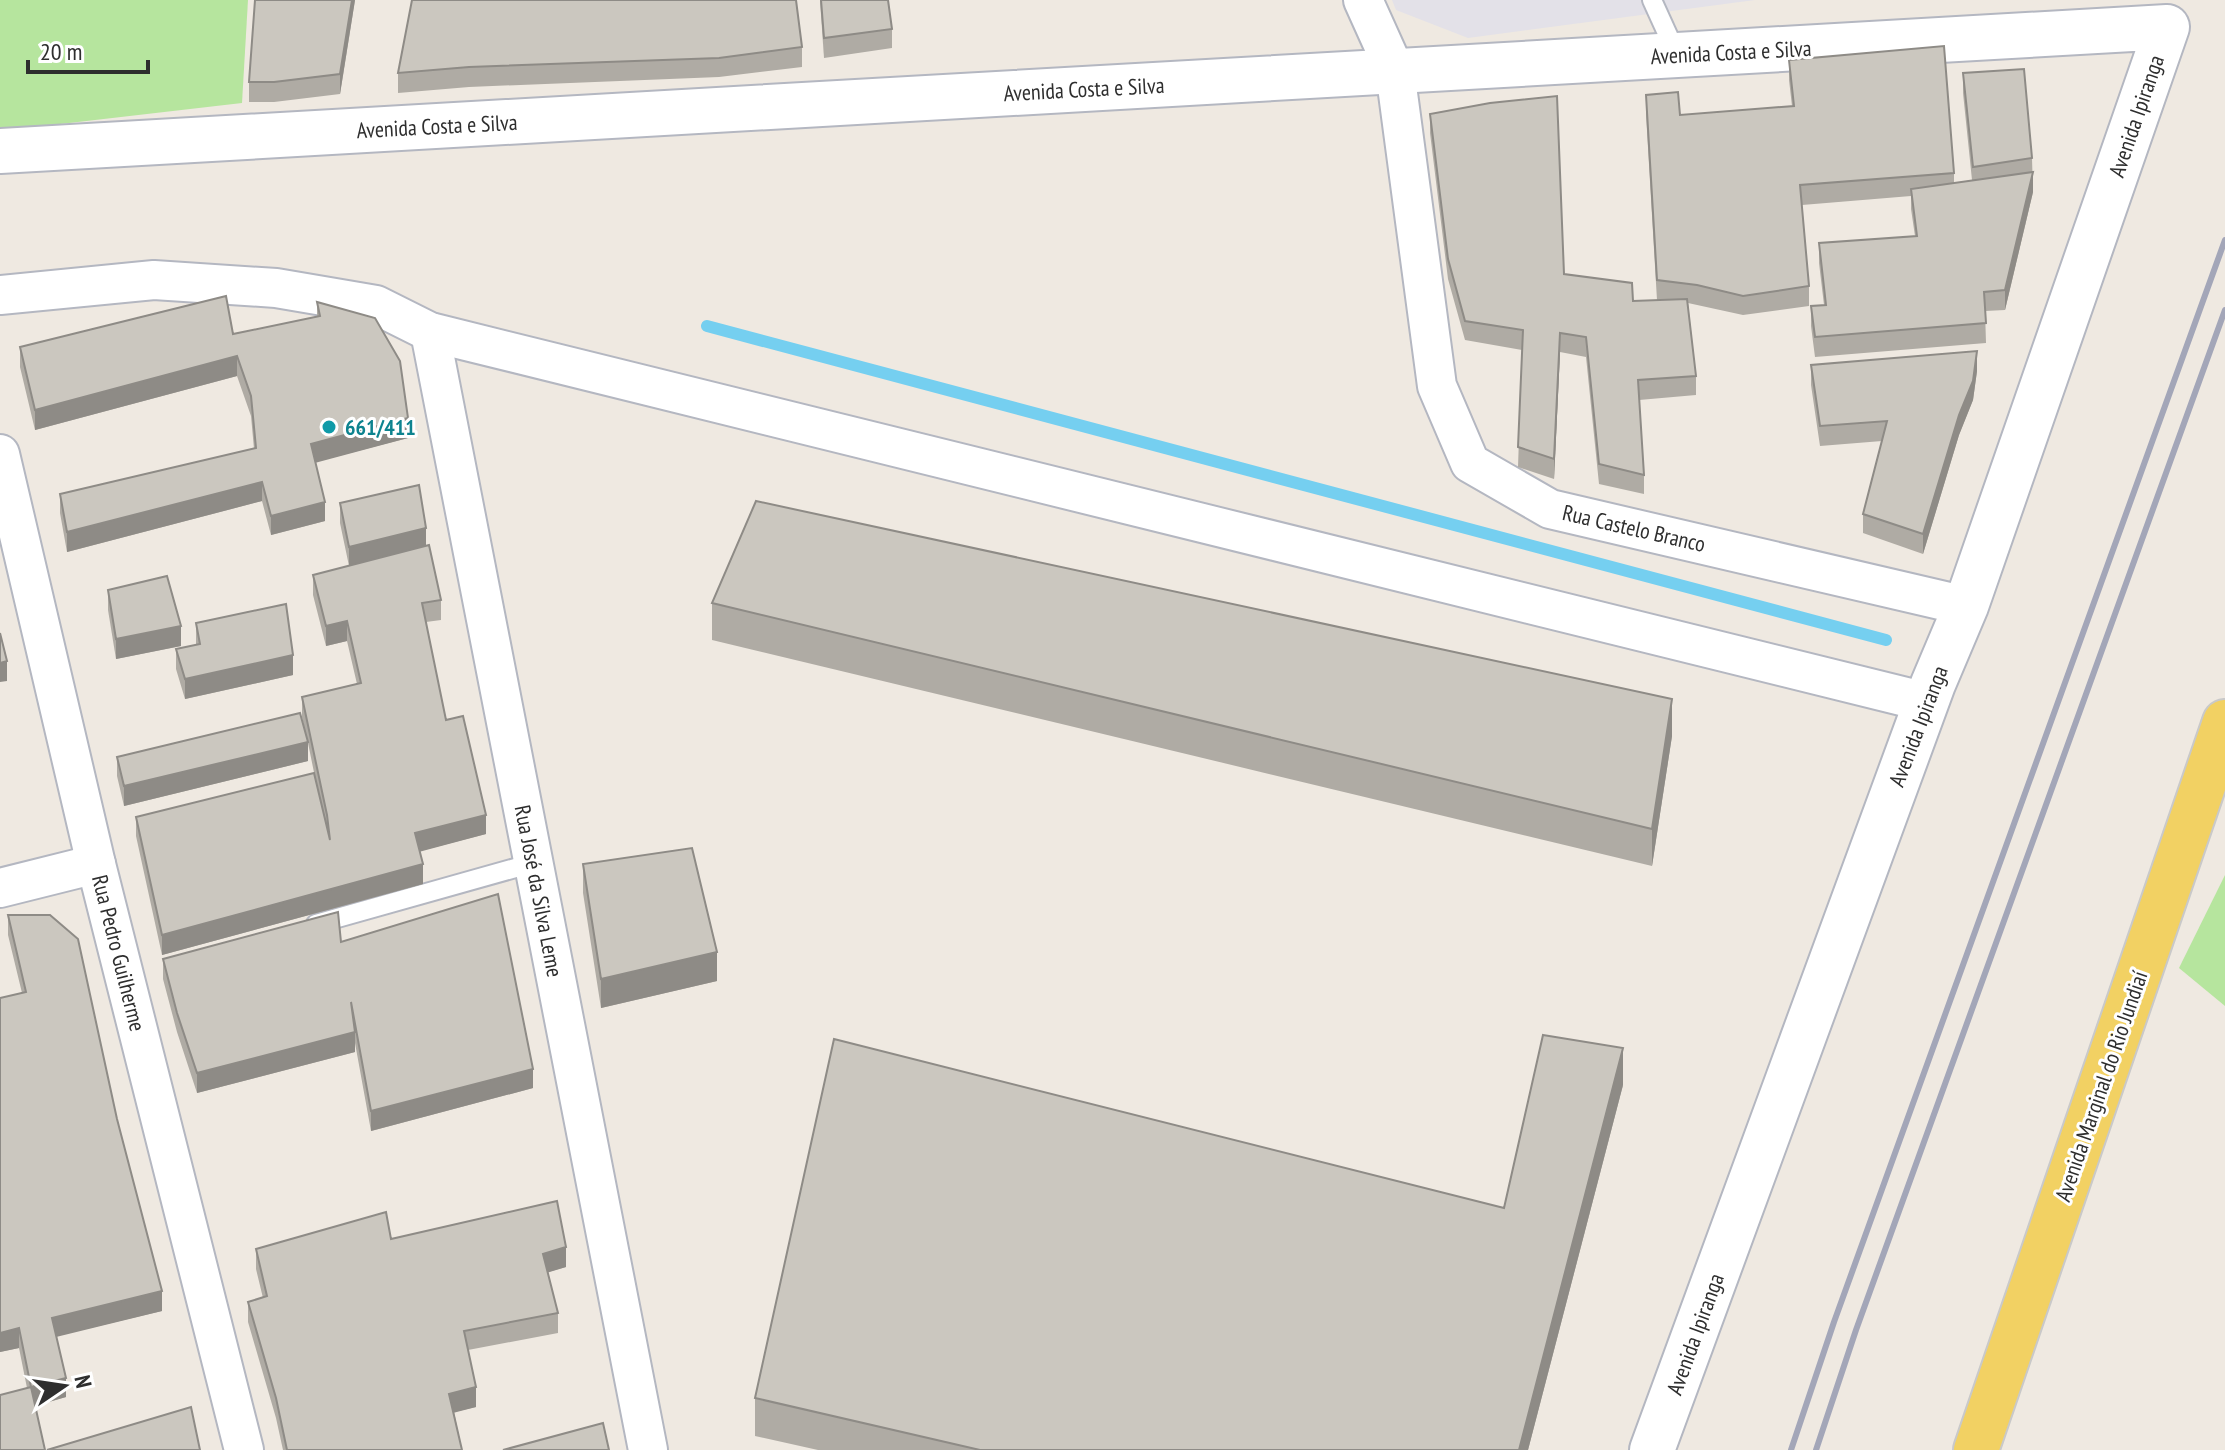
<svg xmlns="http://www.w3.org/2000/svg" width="2225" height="1450" font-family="'PT Sans Narrow',sans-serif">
  <rect width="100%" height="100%" fill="#efe9e1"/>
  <path fill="#e3e1e8" d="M1392,0h363l-287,38 -72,-28z"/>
  <g fill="#b6e59e">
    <path d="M0,0h248l-6,103 -242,28z"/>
    <path d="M2225,875v131l-46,-38z"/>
  </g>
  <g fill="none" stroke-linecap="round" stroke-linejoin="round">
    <path stroke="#75cff0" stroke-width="12" d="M707,326l1179,314"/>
    <g stroke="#b4b7c1" stroke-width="22">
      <g id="service">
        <path d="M1652,0l25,55"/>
        <path d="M316,924l217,-61"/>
      </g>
    </g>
    <g stroke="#b4b7c1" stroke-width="42">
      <g id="minor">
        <path d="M1363,0l32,71 42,315 33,77 80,46 416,97"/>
        <path d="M0,295l154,-15 122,8 100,17 54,27 1496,370"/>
        <path d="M430,332l218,1118"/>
        <path d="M0,454l96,410 148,586"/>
        <path d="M0,888l96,-24"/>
      </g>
    </g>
    <g stroke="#b4b7c1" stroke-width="48">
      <path id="secondary" d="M0,151l2167,-124 -201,579 -33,78 -281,766"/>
    </g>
    <g stroke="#c9c9c9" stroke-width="48">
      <path id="primary" d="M1976,1450l249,-728"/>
    </g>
    <use href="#service" stroke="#fff" stroke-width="18"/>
    <use href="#minor" stroke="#fff" stroke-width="38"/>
    <use href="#secondary" stroke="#fff" stroke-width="44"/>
    <use href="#primary" stroke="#f2d163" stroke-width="44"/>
    <g stroke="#a3a6b8" stroke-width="6">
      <path d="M1791,1450l43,-128 391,-1082"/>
      <path d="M1816,1450l40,-120 369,-1020"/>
    </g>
  </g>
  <g fill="#afaba4">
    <path d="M255,0h100l-15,94 -66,8h-25v-20z"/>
    <path d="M412,0l390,47v20l-83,10 -250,10 -71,6v-20z"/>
    <path d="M820,0h68l4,29v19l-68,10z"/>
    <path d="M1789,60l165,113v10l18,-3 -9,-87v-20l69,85 1,34 -28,118 -20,1 1,32 -171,14 -4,-31v-20l13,-1 -5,-42v-20l96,-7 -4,-27v-13l-109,9 7,81v20l-66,9 -55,-12 8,73v19l-57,5 5,75v19l-45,-10 -13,-127 -26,-5 -6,127 -36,-12 4,-117 -57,-10 -17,-61 -18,-146v-19l134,160 69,27 24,-1 -11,-186v-19l34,20 112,-9 -3,-26z"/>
    <path d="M317,302l91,136 -93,24 10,59 -54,14 -9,-34 -195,51 -7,-39v-19l194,-45 -3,-33 -14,-40 -202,54 -15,-63v-20l213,-13 84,-17z"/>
    <path d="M1811,365l166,6 -4,29 -14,35 -36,119 -60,-21v-19l19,-73 -62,5 -9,-61z"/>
    <path d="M340,503l86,43 15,54v20l-15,2 20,98 40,114 -66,17 3,33 -261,71 -26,-119v-19l182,-25 -10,-49v18l-184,45 -7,-30v-19l189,-21 -4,-19v-20l55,-13 -10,-43 -21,5 -13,-51v-20l36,-9 -9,-43z"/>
    <path d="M108,590l73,56 -65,13 -8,-49z"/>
    <path d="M712,603l960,133 -20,130 -940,-226z"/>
    <path d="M196,623l97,52 -108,24 -9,-30v-20l20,-4z"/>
    <path d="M583,864l134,117 -116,27 -18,-115z"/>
    <path d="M8,915l109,204 45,192 -106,25 10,61 -31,9 -8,-18 -8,-40 -19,4v-354l22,-5 -14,-58z"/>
    <path d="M341,942l192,146 -162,43 -16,-88v9l-158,41 -20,-61 -14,-53v-20z"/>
    <path d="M1623,1085l-95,365h-710l-63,-14v-38l749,-190z"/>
    <path d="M391,1239l175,28 -18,5 10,41v20l-90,17 8,57 -22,5 8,38h-179l-7,-32 -28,-96v-20l15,-4 -7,-29v-20z"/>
  </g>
  <g fill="#8e8b86">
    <path d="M352,0h3l-15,94v-20z"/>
    <path d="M2033,172v20l-28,118v-20z"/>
    <path d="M1560,333v19l-6,127v-20z"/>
    <path d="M1977,351v20l-4,29 -14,35 -36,119v-20z"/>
    <path d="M237,356v20l-202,54v-20z"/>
    <path d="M408,418v20l-97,26v-20z"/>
    <path d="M262,482v19l-195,51v-20z"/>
    <path d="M325,502v19l-54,14v-19z"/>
    <path d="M426,528v20l-77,19v-20z"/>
    <path d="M347,621v20l-21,5v-20z"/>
    <path d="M181,626v20l-65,13v-20z"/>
    <path d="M293,655v20l-108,24v-20z"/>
    <path d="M7,661v20l-7,1v-19z"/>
    <path d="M1672,699v37l-20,130v-37z"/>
    <path d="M308,742v19l-184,45v-20z"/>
    <path d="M486,815v19l-71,19v-20z"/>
    <path d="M423,864v20l-261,71v-20z"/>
    <path d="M717,952v29l-116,27v-29z"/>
    <path d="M355,1032v20l-158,41v-20z"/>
    <path d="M1623,1048v37l-95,365h-9z"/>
    <path d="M533,1069v19l-162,43v-20z"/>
    <path d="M566,1247v20l-23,7v-20z"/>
    <path d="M162,1291v20l-110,27v-20z"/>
    <path d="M19,1328v20l-19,4v-19z"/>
    <path d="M66,1378v19l-35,10v-20z"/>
    <path d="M476,1387v20l-27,7v-20z"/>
  </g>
  <g fill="#cbc7bf" stroke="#8e8b86" stroke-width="2">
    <path d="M255,0h97l-12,74 -66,8h-25z"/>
    <path d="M412,0h384l6,47 -83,11 -250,9 -71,6z"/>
    <path d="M821,0h67l4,29 -68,9z"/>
    <path d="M1944,46l10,127 -154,12 9,101 -66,10 -46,-11 -40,-5 -11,-185 32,-3 2,23 114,-9 -5,-46z"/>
    <path d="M2024,69l8,89 -59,9 -10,-94z"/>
    <path d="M1557,96l7,178 68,9 1,18 54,-2 9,77 -58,4 6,95 -45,-11 -13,-127 -26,-4 -6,126 -36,-12 5,-117 -58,-9 -17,-62 -18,-145 60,-11z"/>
    <path d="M2033,172l-28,118 -21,2 2,31 -171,14 -4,-31 15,-1 -7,-62 98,-7 -6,-47z"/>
    <path d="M226,296l7,38 87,-18 -3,-14 58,16 25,43 8,57 -97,26 14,58 -54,14 -9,-34 -195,50 -7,-38 196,-46 -5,-52 -14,-40 -202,54 -15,-63z"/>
    <path d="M1977,351l-4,30 -14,34 -36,119 -60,-20 24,-93 -67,5 -9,-61z"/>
    <path d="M419,485l7,43 -77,19 -9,-44z"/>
    <path d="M756,501l916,198 -20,130 -940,-226z"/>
    <path d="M429,545l12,55 -19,3 24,117 17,-4 23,99 -71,18 8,31 -261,71 -26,-118 178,-44 16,67 -3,-25 -25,-118 59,-14 -14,-62 -21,5 -13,-51z"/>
    <path d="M167,576l14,50 -65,13 -8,-49z"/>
    <path d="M286,604l7,51 -108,24 -9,-30 24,-5 -4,-21z"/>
    <path d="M0,633l7,28 -7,2z"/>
    <path d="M300,713l8,29 -184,44 -7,-29z"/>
    <path d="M692,848l25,104 -116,27 -18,-115z"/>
    <path d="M498,894l35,175 -162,42 -20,-109 4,30 -158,41 -20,-60 -14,-54 175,-47 3,30z"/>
    <path d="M8,915h42l28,24 39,180 45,172 -110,27 14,60 -35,9 -12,-59 -19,5v-335l26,-6z"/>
    <path d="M1543,1035l80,13 -104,402h-539l-225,-52 79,-359 670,169z"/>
    <path d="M557,1201l9,46 -23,7 15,59 -94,18 12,56 -27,7 13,56h-175l-11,-52 -28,-96 19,-6 -11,-47 130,-37 5,27z"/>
    <path d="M31,1387l14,63h-45v-55z"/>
    <path d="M191,1407l9,43h-153z"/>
    <path d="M603,1423l6,27h-106z"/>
  </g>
  <circle fill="#0f9aa8" stroke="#fff" stroke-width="3" cx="329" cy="427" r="8"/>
  <g text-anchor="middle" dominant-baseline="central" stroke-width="6" stroke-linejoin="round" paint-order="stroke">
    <g font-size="22" fill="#2e2e2e" stroke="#fff">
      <text transform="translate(1731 52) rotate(-3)">Avenida Costa e Silva</text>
      <text transform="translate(1084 89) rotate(-3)">Avenida Costa e Silva</text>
      <text transform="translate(2136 116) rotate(-71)">Avenida Ipiranga</text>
      <text transform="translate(437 126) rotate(-3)">Avenida Costa e Silva</text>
      <text transform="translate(1634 528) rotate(13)">Rua Castelo Branco</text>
      <text transform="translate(1918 726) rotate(-69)">Avenida Ipiranga</text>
      <text transform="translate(539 891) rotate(79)">Rua José da Silva Leme</text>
      <text transform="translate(119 953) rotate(76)">Rua Pedro Guilherme</text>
      <text transform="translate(2101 1086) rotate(-71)">Avenida Marginal do Rio Jundiaí</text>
      <text transform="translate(1695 1334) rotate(-70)">Avenida Ipiranga</text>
    </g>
    <g font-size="22" font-weight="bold" fill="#0d838f" stroke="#fff" text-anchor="start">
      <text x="345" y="427">661/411</text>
    </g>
  </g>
  <g transform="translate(64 1386) rotate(77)" stroke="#ffffff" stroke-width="6" paint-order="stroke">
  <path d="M0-6L14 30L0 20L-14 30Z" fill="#2e2e2e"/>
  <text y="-12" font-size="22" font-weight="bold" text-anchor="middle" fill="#2e2e2e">N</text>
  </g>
  <path d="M28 60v12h120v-12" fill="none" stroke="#2e2e2e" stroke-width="4"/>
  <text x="40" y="60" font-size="24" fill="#2e2e2e" stroke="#ffffff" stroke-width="6" paint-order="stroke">20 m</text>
</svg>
